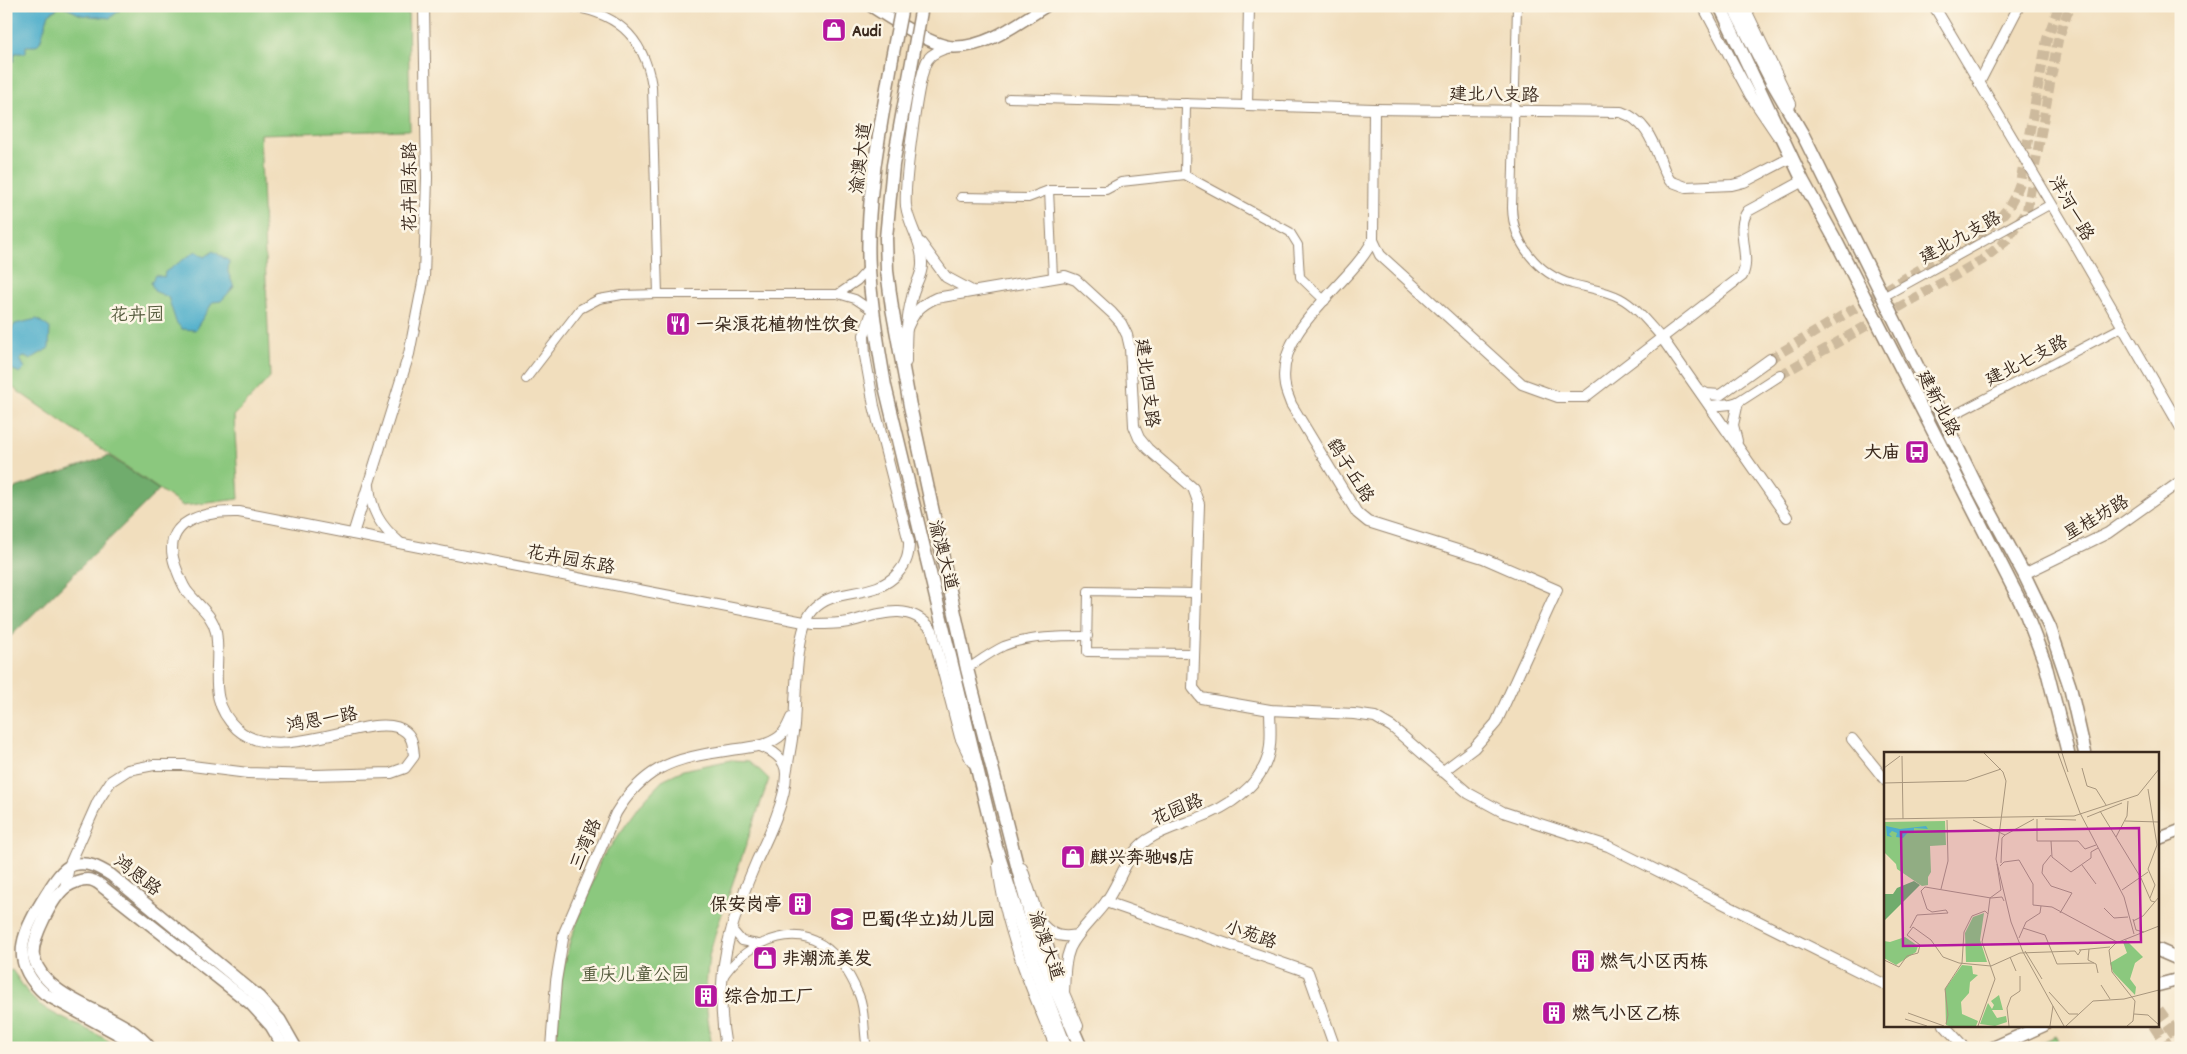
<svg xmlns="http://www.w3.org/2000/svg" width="2187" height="1054" font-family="Dekko,'LXGW WenKai TC',sans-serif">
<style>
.green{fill:#8bc87e;stroke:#63794e}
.forest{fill:#70ac6d;stroke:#566b46}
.water{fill:#4cadcb;stroke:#446c74}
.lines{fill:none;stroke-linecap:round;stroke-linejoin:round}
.tertiary-tunnel{stroke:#cdba9d;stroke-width:10;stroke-dasharray:10 5;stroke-linecap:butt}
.primary-tunnel{stroke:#cdba9d;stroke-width:12;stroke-dasharray:12 6;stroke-linecap:butt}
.minor-casing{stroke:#96846e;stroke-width:10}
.tertiary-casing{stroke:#96846e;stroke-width:12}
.secondary-casing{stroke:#96846e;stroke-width:14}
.primary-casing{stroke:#96846e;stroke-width:15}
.minor{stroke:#fff;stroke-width:8}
.tertiary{stroke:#fff;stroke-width:10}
.secondary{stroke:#fff;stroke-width:11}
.primary{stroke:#fff;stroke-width:12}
.primary-bridge-casing{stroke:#96846e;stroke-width:15;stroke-linecap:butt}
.primary-bridge{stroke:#fff;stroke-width:12}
.labels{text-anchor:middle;stroke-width:5;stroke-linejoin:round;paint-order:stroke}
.poi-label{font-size:18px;font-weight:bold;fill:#3b2a1e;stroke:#fcf5e5;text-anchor:start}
.street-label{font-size:18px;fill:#3b2a1e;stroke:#fcf5e5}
.park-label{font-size:18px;fill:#53593b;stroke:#fcf5e5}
.inset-road{fill:none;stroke:#a8967d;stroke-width:1}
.view{fill:#b5179e;fill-opacity:0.15;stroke:#b5179e;stroke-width:2.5}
.inset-edge{fill:none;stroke:#3b2a1e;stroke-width:2.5}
</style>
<rect width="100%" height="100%" fill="#fcf5e5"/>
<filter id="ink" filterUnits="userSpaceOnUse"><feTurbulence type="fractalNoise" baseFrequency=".02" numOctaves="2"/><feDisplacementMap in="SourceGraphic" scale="10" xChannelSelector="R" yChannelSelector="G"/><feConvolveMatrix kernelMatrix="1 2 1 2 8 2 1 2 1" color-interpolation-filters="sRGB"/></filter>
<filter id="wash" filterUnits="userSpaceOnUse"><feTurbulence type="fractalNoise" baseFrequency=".0096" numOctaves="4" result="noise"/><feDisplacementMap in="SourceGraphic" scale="20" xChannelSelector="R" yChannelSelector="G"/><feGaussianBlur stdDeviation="1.12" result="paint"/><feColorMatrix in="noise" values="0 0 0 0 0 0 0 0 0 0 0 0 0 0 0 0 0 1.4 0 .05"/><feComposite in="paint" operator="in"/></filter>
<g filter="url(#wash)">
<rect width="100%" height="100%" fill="#f1debd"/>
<g class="green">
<path d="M6,6H408L410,130L260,134L270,377L234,416L239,499L183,506L6,383Z"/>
<path d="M731,760L750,761L769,779L717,928L709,956L706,985L707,1011L712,1048H557L558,998L564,963L571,938L602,858L644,800L664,779L683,770Z"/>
<path d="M12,970C18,978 24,988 30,996C54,1021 92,1026 118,1048H6V972Z"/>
<path d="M2055,1036L2063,1048H2029Z"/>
</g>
<path class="forest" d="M109,456L159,490L6,641V500L15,488Z"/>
<g class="water">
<path d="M6,6H61L49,14L40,42L36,46H26V53H15L14,61L6,60Z"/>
<path d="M62,6H118L120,10L110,18L81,15Z"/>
<path d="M196,251L205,257L213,251L229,261L228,272L234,287L221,301L213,302L195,330L182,329L176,322L168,297L154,291L151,283L155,275L164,277L165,272Z"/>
<path d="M37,319L50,328L49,348L31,359L24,357L20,359L25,368L20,373L6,367V339L15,324Z"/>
</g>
</g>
<g filter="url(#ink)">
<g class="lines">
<g class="tertiary-tunnel">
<path d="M1770,359L1969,240C1997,221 2008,216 2020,183L2047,39L2059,6"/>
<path d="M1780,375L1982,260L2006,241L2027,210L2058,40L2067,14L2072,6"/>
</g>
<g class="primary-tunnel">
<path d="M2158,1010L2181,1042"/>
<path d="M2154,1025L2169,1048"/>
</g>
<defs>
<g id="minor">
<path d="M564,6C614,11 644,35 652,86L658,294"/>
<path d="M1517,6L1512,208C1513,243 1538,274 1572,284C1588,288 1605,290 1620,298C1637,307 1649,324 1662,338"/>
<path d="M1009,98L1247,105"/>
<path d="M1186,103L1185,175L1290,232L1298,245L1300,277L1325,301"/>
<path d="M1049,190L1053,277"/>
<path d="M961,197L1028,198L1049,190H1106L1121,182L1185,175"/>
<path d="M838,294L857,281L869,268"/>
<path d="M1883,297L2051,204"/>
<path d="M526,379L580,309L599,299L622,295L658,294H838L855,299L873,311"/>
<path d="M1944,420L2122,327"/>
<path d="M1194,653L1087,652L1088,591L1195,593"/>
<path d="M967,669C979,661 991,652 1004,646C1030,636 1060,636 1088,636"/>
<path d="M731,928L742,941L758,944"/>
<path d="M723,977C733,962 746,950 763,943C811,921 841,952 859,995C866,1011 863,1031 867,1048"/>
</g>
<g id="tertiary">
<path d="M1249,6L1247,105L1374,109L1621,112C1650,122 1654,148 1666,174L1670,181L1686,187L1732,185L1744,182L1792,157"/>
<path d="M1703,6L1750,95L1777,135"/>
<path d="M1744,6L1791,104"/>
<path d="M1934,6L2065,227L2181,428"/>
<path d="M1979,83L2019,6"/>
<path d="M1374,109L1373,240L1380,255L1522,384L1558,397H1585L1742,276C1752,256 1734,229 1748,211L1803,181"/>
<path d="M1373,240C1349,287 1275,327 1285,386C1286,392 1289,398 1291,404L1357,513L1368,522L1483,558L1557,590L1496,723L1474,748L1442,772"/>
<path d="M921,243L946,277L972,291"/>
<path d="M906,331C913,314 918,306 936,298L1065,276L1076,280L1112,313L1121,323L1127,335L1130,348L1134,426L1139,438L1148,449L1193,488L1199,504L1193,688L1201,698L1270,710L1354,714L1375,717L1392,727L1468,793L1503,812L1608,846L1886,985"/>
<path d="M1662,338L1787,517"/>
<path d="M906,362C906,340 906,319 912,297C914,286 922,276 922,265C923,242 909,227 906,206C904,187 918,72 928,59C933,52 943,49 951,47"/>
<path d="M1699,390L1707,394L1720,395L1770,359"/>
<path d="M1710,406L1731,404L1738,402L1780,375"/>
<path d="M1737,441L1733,425L1738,402"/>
<path d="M369,486C371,510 380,526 399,542"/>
<path d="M353,534L409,354L424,277L427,178L424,6"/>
<path d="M2024,574L2108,533L2181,481"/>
<path d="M1852,739L1886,781"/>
<path d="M786,774C789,758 792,741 794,725C796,698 795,630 813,610C834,586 875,600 898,573C907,563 909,554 909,542L874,406L865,356L864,335L872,312"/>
<path d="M998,865C1004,927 1032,991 1056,1048"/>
<path d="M1022,868L1064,993L1078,1026"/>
<path d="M65,888L69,866L98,801L111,781L128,770L154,765H184L248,773L314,775L391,773L405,768L414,756C413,747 413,738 406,732C377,706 281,769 237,729C205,699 222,668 216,632C212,613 196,604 186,590C181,582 178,573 175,565C160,520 205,511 239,512L814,624C826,624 838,624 849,622C880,614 909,601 932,630L960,737L972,762"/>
<path d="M1106,902L1308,972L1335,1048"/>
<path d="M1043,925C1053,936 1063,938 1078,935"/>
<path d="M1064,993C1065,977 1064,963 1070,948C1078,931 1094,918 1105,903C1120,883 1126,854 1147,840C1162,830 1180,825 1196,819C1227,808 1262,786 1269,752C1272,739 1270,724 1270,710"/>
<path d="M1944,1025L1965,1048"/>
<path d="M551,1048L556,981L564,933L616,813C627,795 641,779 659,769C682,756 712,753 738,749C751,747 767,746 779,737C785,733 788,725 791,718"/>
<path d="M726,1048C713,976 729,925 757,860C768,837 786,800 786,774C786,759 772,750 759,746"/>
</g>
<g id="secondary">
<path d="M871,6C890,18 931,46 953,47C987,48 1018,23 1046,6"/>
<path d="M2158,839L2181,830"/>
<path d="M137,1048L127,1039L45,994C6,960 24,930 47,893C52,885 62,868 72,865C87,861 98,867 111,875L259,997L280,1020L296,1048"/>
<path d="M150,1048C123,1011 48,1005 34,958C29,942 53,897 66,887C72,883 83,878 91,880C95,881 101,885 104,888L251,1004L271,1026L284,1048"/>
</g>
<g id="primary">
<path d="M1720,6L1803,181L1836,241L2024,609L2045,663L2068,753"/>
<path d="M1733,6L1771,80L1803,135L1978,489L2024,574L2050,628L2070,687L2085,753"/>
<path d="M892,58C881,126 865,200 869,269C871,309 879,348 885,386L996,847L1033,963L1066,1048"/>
<path d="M911,67L893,165L886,238L887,271L892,308L910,406L967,669L1022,885L1039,946L1055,988L1081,1048"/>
<path d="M2158,950L2181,960"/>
<path d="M2158,985L2181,979"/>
<path d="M1993,1048L2044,1025"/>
</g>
</defs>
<use href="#minor" class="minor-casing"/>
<use href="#tertiary" class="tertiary-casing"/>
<use href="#secondary" class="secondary-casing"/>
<use href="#primary" class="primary-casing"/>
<use href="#minor" class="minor"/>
<use href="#tertiary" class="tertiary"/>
<use href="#secondary" class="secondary"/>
<use href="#primary" class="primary"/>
<defs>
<g id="primary-bridge">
<path d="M892,58L902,6"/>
<path d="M911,67L922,6"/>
</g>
</defs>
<use href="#primary-bridge" class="primary-bridge-casing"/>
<use href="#primary-bridge" class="primary-bridge"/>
</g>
</g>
<defs>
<symbol id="shop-square" viewBox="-11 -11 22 22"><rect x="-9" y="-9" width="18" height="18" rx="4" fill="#b5179e" stroke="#fcf5e5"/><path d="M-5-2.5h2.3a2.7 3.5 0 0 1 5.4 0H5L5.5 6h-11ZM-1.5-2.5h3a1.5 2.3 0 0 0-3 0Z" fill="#fff"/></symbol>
<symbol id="restaurant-square" viewBox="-11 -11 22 22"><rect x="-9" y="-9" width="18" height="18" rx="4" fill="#b5179e" stroke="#fcf5e5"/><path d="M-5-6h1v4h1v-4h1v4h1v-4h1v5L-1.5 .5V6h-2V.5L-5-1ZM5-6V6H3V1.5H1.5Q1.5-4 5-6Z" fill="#fff"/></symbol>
<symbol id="bus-square" viewBox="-11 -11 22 22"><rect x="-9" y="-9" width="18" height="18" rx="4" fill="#b5179e" stroke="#fcf5e5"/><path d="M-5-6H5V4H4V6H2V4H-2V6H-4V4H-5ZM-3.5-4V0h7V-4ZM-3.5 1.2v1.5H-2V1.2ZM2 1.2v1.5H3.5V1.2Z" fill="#fff"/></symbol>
<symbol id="building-square" viewBox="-11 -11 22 22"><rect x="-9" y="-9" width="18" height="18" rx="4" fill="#b5179e" stroke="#fcf5e5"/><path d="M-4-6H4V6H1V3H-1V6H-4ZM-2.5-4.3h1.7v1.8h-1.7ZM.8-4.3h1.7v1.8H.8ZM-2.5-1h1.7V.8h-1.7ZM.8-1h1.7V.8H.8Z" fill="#fff"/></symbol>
<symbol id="school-square" viewBox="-11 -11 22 22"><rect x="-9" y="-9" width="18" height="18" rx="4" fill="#b5179e" stroke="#fcf5e5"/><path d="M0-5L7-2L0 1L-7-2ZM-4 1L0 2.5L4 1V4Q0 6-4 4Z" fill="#fff"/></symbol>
</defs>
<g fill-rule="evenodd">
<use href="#shop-square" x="820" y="16" width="28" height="28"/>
<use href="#restaurant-square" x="664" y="310" width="28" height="28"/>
<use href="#bus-square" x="1903" y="438" width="28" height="28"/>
<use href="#shop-square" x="1059" y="843" width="28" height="28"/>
<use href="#building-square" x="786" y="890" width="28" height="28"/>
<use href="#school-square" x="828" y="905" width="28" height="28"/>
<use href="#shop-square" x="751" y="944" width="28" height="28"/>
<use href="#building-square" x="1569" y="947" width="28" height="28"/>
<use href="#building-square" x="692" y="982" width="28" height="28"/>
<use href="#building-square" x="1540" y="999" width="28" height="28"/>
</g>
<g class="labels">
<g class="poi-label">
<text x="852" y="36">Audi</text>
<text x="696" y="330">一朵浪花植物性饮食</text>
<text x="1900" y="458" text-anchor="end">大庙</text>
<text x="1090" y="863">麒兴奔驰4S店</text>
<text x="782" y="910" text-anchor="end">保安岗亭</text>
<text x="860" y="925">巴蜀(华立)幼儿园</text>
<text x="782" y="964">非潮流美发</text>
<text x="1600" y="967">燃气小区丙栋</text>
<text x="724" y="1002">综合加工厂</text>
<text x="1572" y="1019">燃气小区乙栋</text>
</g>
<g class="street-label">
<text transform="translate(1494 94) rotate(1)" y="6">建北八支路</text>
<text transform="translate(860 158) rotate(-83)" y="6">渝澳大道</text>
<text transform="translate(409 187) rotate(-90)" y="6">花卉园东路</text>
<text transform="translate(2072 208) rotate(60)" y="6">洋河一路</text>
<text transform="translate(1960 237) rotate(-29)" y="6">建北九支路</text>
<text transform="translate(2026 360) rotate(-27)" y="6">建北七支路</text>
<text transform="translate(1148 383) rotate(83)" y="6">建北四支路</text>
<text transform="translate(1939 403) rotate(63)" y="6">建新北路</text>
<text transform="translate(1351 470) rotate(58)" y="6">鹞子丘路</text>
<text transform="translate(2096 517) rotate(-30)" y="6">星桂坊路</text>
<text transform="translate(944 555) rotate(76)" y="6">渝澳大道</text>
<text transform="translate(571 559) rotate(11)" y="6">花卉园东路</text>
<text transform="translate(322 719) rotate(-10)" y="6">鸿恩一路</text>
<text transform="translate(1177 809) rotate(-23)" y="6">花园路</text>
<text transform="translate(585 844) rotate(-67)" y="6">三湾路</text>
<text transform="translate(138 875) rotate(38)" y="6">鸿恩路</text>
<text transform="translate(1251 934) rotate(19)" y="6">小苑路</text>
<text transform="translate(1047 945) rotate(71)" y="6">渝澳大道</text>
</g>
<g class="park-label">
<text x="137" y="320">花卉园</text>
<text x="635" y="980">重庆儿童公园</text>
</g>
</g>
<g transform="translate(1884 752)">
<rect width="275" height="275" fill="#f1debd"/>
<path d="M61,69L62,93L46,94L47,120L44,125V133L38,134L13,117L12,112L0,100V70ZM100,161L96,188L103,210H82L81,181L89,165ZM21,185L34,194L32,200L12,213L0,206V189L6,190ZM242,188L259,205L251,211L246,227L252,235L251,243L229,220L226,211L243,201L239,190ZM78,213L88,214L89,222L94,223L86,230L85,241L77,250L78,262L94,269L92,274H65L62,273L61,237ZM115,243L119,258H108L113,266L122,264L123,270L111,274L96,272L104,251L108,257L110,253L107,249Z" fill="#8bc87e"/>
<path d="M30,129L36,133L0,169V142H9L13,136Z" fill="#70ac6d"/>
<path d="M2,74L16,77L42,74L44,77L30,76V81L24,80L19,86L12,85L13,81L8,79L5,82L8,85L3,84Z" fill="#4cadcb"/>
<path class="inset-road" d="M100,1L119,20L122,29L112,107L127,170L139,200L180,274M174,1L196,61L240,145L250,182M178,1L184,20M18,4L19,67M0,16L16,4M198,16L203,34L212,37L222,53M0,31L82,29L117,17M264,37L273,93L264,117L271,133L266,146M216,59L257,126L267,149L271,150M203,65L238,51M0,67L190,64L254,43L275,17M153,67V89H194L201,97L212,93M161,67L192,68M89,68L121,83L150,67M241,69L275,70M232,85L243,64L244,49M167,89L168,105L187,120L207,106V100L214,96M167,103L159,113L158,121L167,134L188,141L176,161M117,111L118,86L121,83M198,113L212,132M116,114L120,110L135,108L149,132V153L168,155L233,190M57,137L64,109L63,68M238,138L264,120M106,146L117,138L113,112M220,156L230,166L244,165M104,162L106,146M249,167L252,178L260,180M249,169L259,164L275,145M26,176L33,163L64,161L62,158L48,160L43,157L37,139L41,135L107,146L118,145L120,149M139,176L161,183L173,212L210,211M135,186L142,170L156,161L157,154M205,197L204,208L212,212L214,221M195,198L226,195M141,199L158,227M126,205L132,219M0,208L15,215L23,204L34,201L36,193L23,183L29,175L47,188L59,205L75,211L107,214L136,201L191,199L194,203L197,198M217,233L226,247M165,240L185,262H194M24,261L60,274M250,262L264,263L275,273M21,267L43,274M62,272L64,263L61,237L78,211L80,180L88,164L101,159M94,274L111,227L98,190L104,162L101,159M125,274L123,256L127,245L136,239V224M166,274L169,254M182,274L209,249L240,247L275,238M243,274L249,269L251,249L228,220L225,198L232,191L275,174"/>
<path class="view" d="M255,76L257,190L19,194L17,80Z"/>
<rect width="275" height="275" class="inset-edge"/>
</g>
<rect width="2187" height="1054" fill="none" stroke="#fcf5e5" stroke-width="25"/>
</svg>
